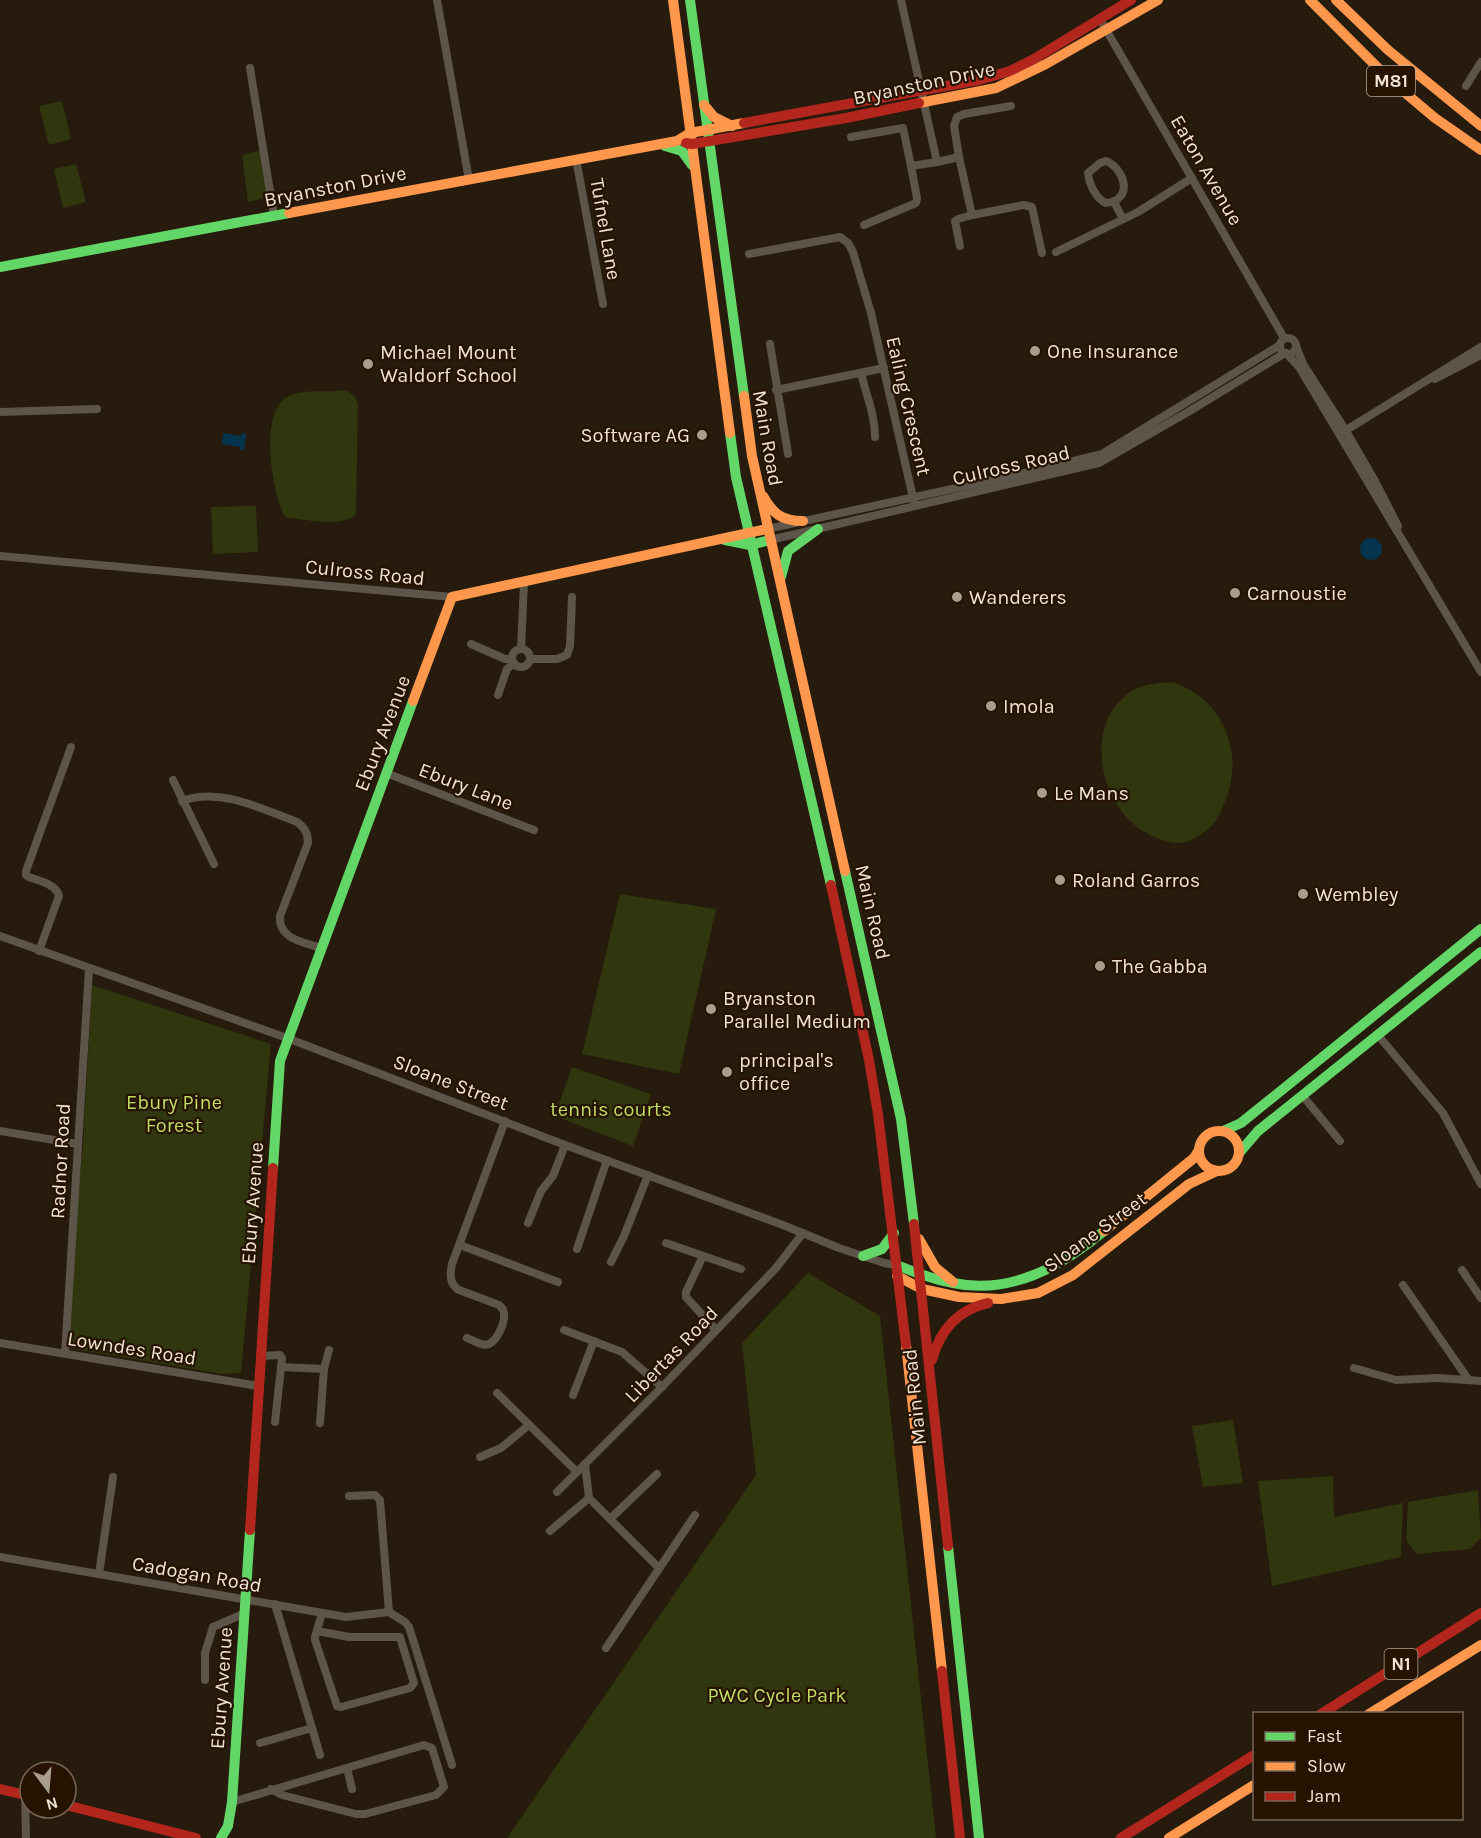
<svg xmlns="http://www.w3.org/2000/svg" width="1481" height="1838" font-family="Karla,sans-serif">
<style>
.green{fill:#30360d}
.water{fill:#05354e}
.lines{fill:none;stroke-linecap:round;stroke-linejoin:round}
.street{stroke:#5d5549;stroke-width:8}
.fast{stroke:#63d668;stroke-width:10}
.slow{stroke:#ff974d;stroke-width:10}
.jam{stroke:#b3261e;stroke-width:10}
.poi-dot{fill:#a99d8e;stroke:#251300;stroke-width:2}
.labels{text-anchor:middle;stroke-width:4.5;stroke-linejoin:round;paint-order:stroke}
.shield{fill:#251300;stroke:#b3a594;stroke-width:1.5}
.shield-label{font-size:18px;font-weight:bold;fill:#f0e3d4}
.street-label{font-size:20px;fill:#f0e3d4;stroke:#251300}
.poi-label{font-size:20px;fill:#f0e3d4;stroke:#251300;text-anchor:start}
.park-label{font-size:20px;fill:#c1dc63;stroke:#251300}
</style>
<rect width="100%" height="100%" fill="#261b0c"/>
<g class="green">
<path d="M62,101L71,139L49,145L39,106Z"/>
<path d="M262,150L268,197L248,202L242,155Z"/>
<path d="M76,164L86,202L63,208L54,169Z"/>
<path d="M342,390C352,392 355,395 358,404L356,514C345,528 303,519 286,518C271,494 259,413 287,397C302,388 325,394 342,390Z"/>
<path d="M256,506L258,552L213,554L211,507Z"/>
<path d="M1172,682C1224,698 1246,755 1224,804C1222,809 1219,816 1216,820C1208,831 1192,843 1178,843C1156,842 1131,826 1120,809C1095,775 1092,716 1132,691C1143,684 1159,683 1172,682Z"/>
<path d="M620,894L716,909L679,1074L582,1054Z"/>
<path d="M92,985L271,1044L241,1373L222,1374L63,1347L83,1144Z"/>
<path d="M572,1067L651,1094L633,1146L555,1116Z"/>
<path d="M808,1273L880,1316L936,1838H507L756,1475L742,1343Z"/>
<path d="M1233,1420L1243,1483L1203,1487L1192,1426Z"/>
<path d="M1333,1476L1334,1517L1403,1503L1401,1557L1272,1586L1258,1481Z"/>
<path d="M1478,1490L1481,1538L1470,1549L1417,1554L1406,1540L1408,1502Z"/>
</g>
<g class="water">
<path d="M223,433L241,436L242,433L246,434L244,450H240V447L222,444Z"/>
<circle cx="1371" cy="549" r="11"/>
</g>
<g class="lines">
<g class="street">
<path d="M437,0L469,180"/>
<path d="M901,0L937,162L959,157L972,215L1024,205L1032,207L1042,253"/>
<path d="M1100,19L1284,338"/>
<path d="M250,68L274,216"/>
<path d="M1466,86L1481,62"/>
<path d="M851,137L903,128L911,166"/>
<path d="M959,157L954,126L957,117L964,114L1011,106"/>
<path d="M576,159L603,304"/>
<path d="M1106,161C1124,168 1135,200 1106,203C1096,199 1089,184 1088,173L1100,163Z"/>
<path d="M1114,202L1123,219"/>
<path d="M864,225L916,203L917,198L911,166L937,162"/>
<path d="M960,246L955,221L958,219L972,215"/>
<path d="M1056,252L1138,212L1192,178"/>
<path d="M749,254L840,237L848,243L853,252L871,313L914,502"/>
<circle cx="1288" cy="346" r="8"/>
<path d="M770,344L788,454"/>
<path d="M1296,346L1303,364L1346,431L1375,481L1398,526"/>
<path d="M1286,353L1299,367L1481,672"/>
<path d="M861,373C866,395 875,414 875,437"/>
<path d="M1435,379L1481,355"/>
<path d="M776,390L884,368"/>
<path d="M0,412L97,409"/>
<path d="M1343,432L1481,347"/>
<path d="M767,529L1021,474L1102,454L1280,345"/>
<path d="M770,540L1099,463L1188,412L1285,353"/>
<path d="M0,556L452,597"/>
<path d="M471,644L505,659H512"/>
<path d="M521,649L524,582"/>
<circle cx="521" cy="658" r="9"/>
<path d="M530,659H557L567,655L570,646L572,597"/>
<path d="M498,695L507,669L514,663"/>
<path d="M386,773L534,830"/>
<path d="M173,780L214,864"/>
<path d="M182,801C220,787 262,809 297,822C305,828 308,833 308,843L280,916C278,939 303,942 321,948"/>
<path d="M0,936L287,1038L565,1145L783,1225L839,1248L884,1263L896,1265"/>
<path d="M39,951L59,896C56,884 39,881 29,877L26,875V871L71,747"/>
<path d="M1377,1034L1443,1113L1481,1184"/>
<path d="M1302,1095L1340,1141"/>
<path d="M0,1131L78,1144"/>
<path d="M528,1223L541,1191L553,1176L565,1145"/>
<path d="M666,1243L741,1269"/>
<path d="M460,1245L558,1282"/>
<path d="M577,1249L607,1160"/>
<path d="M703,1256L686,1292V1297L716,1330"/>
<path d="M611,1262L624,1236L648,1175"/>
<path d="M1462,1270L1481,1298"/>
<path d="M1403,1285L1468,1379"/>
<path d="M564,1330L622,1352L662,1387"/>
<path d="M467,1338C472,1340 479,1344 485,1345C496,1345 505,1323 504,1314C504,1309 502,1308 499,1305L459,1290C449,1284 450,1274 452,1264L505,1121"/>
<path d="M0,1343L258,1386"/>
<path d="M65,1354L89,969"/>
<path d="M261,1356L280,1355L282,1358L275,1422"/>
<path d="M281,1367L324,1369"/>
<path d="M1354,1368L1396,1380L1438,1378L1481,1381"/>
<path d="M497,1393L577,1472"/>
<path d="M573,1395L594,1341"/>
<path d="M320,1423L324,1369L329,1350"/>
<path d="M480,1457L501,1448L529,1425"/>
<path d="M585,1464L589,1498L659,1568"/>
<path d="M557,1492L662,1387L776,1268L803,1233"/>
<path d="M349,1496L375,1495L380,1500L389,1612"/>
<path d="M610,1519L657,1474"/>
<path d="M550,1531L589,1498"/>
<path d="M0,1557L346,1617L389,1612"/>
<path d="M99,1574L113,1477"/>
<path d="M389,1612L405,1622L409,1627L452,1765"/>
<path d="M317,1631L349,1637H400L414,1683L410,1688L341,1707L337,1706L315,1640V1637L322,1613"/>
<path d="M606,1648L695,1515"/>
<path d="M205,1680V1653L213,1627L243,1614"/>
<path d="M312,1728L320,1755"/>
<path d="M260,1743L312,1728L275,1604"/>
<path d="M347,1768L352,1789"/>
<path d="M25,1795L26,1838"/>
<path d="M232,1802L424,1745L432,1748L444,1787L436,1795L365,1814H356L282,1795L271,1789"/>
</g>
<g class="fast">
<path d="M690,0L744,396"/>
<path d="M665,146L682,151L692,165"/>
<path d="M0,267L289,213"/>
<path d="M730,433L736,477L831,885"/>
<path d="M725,540L750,545L770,540"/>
<path d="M781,577L788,551L818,529"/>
<path d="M845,871L901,1119L914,1224"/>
<path d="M1223,1131L1241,1123L1481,929"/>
<path d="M1240,1152L1258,1131L1481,952"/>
<path d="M273,1168L280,1061L413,701"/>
<path d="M863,1256L882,1249L894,1233"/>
<path d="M896,1265C915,1272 933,1280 953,1283C1010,1295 1061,1267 1104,1231"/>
<path d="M948,1546L979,1838"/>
<path d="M221,1838L228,1826L232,1802L250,1530"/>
</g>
<g class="slow">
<path d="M673,0L730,433"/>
<path d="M1310,0L1391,81L1435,118L1481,150"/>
<path d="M1336,0L1388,50L1481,126"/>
<path d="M919,103L996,88L1046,64L1158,0"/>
<path d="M704,105L714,117L732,126"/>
<path d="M289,213L677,141L690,133L744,123"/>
<path d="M744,396L752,456L845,871"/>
<path d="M763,496C773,514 782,521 803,521"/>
<path d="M413,701L452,597L767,529"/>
<circle cx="1219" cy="1151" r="20"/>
<path d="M1104,1231L1194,1158L1199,1150"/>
<path d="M919,1239L935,1267L953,1282"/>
<path d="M897,1276L922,1289L959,1297L1001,1299L1038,1293L1073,1275L1189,1184L1217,1171"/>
<path d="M906,1345L942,1671"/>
<path d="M1369,1714L1481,1645"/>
<path d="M1169,1838L1254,1785"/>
</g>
<g class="jam">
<path d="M744,123L979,80L1010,71L1034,59L1131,0"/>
<path d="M686,143L692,144L846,118L919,103"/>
<path d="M831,885L869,1060L878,1114L906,1345"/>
<path d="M914,1224L948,1546"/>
<path d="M932,1360C940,1330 957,1310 988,1303"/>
<path d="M250,1530L273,1168"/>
<path d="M942,1671L960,1838"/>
<path d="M1321,1714L1481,1613"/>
<path d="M0,1789L30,1796"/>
<path d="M66,1805L196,1838"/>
<path d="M1121,1838L1254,1755"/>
</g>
</g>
<g class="poi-dot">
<circle cx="1035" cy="351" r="6"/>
<circle cx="368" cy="364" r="6"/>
<circle cx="702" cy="435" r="6"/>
<circle cx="1235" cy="593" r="6"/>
<circle cx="957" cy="597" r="6"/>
<circle cx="991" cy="706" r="6"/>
<circle cx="1042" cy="793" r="6"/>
<circle cx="1060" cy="880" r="6"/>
<circle cx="1303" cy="894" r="6"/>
<circle cx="1100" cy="966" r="6"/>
<circle cx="711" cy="1009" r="6"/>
<circle cx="727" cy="1072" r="6"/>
</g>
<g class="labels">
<g class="shield">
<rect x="1367" y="66" width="48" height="30" rx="4.5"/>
<rect x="1384.5" y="1649" width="33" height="30" rx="4.5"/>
</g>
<g class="shield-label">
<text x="1391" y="87">M81</text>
<text x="1401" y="1670">N1</text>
</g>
<g class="street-label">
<text transform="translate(924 83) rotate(-12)" y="7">Bryanston Drive</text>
<text transform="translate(1207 170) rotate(60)" y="7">Eaton Avenue</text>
<text transform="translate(335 186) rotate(-11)" y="7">Bryanston Drive</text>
<text transform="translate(606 229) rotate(80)" y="7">Tufnel Lane</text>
<text transform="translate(909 406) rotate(77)" y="7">Ealing Crescent</text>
<text transform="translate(768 438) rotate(80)" y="7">Main Road</text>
<text transform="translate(1011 465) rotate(-13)" y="7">Culross Road</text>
<text transform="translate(365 572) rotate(6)" y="7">Culross Road</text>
<text transform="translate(382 733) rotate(-69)" y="7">Ebury Avenue</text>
<text transform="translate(466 786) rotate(21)" y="7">Ebury Lane</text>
<text transform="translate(873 912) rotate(77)" y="7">Main Road</text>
<text transform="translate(451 1082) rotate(21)" y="7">Sloane Street</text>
<text transform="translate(60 1161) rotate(-87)" y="7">Radnor Road</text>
<text transform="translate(252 1203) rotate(-86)" y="7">Ebury Avenue</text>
<text transform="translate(1095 1232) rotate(-36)" y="7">Sloane Street</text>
<text transform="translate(132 1348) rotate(9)" y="7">Lowndes Road</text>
<text transform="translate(671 1354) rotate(-46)" y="7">Libertas Road</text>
<text transform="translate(914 1397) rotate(-96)" y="7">Main Road</text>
<text transform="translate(197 1574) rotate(10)" y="7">Cadogan Road</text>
<text transform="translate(221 1688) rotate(-86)" y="7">Ebury Avenue</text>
</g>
<g class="poi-label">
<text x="1047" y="358">One Insurance</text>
<text x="380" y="359">Michael Mount<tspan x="380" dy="23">Waldorf School</tspan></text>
<text x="690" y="442" text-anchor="end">Software AG</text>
<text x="1247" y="600">Carnoustie</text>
<text x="969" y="604">Wanderers</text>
<text x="1003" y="713">Imola</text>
<text x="1054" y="800">Le Mans</text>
<text x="1072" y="887">Roland Garros</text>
<text x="1315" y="901">Wembley</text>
<text x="1112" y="973">The Gabba</text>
<text x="723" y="1005">Bryanston<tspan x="723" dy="23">Parallel Medium</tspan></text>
<text x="739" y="1067">principal's<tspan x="739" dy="23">office</tspan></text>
</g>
<g class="park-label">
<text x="174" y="1109">Ebury Pine<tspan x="174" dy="23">Forest</tspan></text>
<text x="611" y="1116">tennis courts</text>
<text x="777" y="1702">PWC Cycle Park</text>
</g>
</g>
<rect x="1253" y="1712" width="210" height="108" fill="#251300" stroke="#766655" stroke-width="1.5"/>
<rect x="1265" y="1732" width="30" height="9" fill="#63d668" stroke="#766655" stroke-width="1.5"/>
<text x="1307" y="1742" font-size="18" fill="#f0e3d4">Fast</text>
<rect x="1265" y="1762" width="30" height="9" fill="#ff974d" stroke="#766655" stroke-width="1.5"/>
<text x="1307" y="1772" font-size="18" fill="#f0e3d4">Slow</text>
<rect x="1265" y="1792" width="30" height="9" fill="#b3261e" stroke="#766655" stroke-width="1.5"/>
<text x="1307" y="1802" font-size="18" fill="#f0e3d4">Jam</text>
<g transform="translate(48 1790) rotate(164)"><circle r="28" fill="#251300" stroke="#766655" stroke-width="1.5"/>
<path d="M0-4.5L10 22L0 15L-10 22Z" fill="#a99d8e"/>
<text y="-9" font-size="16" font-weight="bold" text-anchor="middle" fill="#f0e3d4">N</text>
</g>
</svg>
